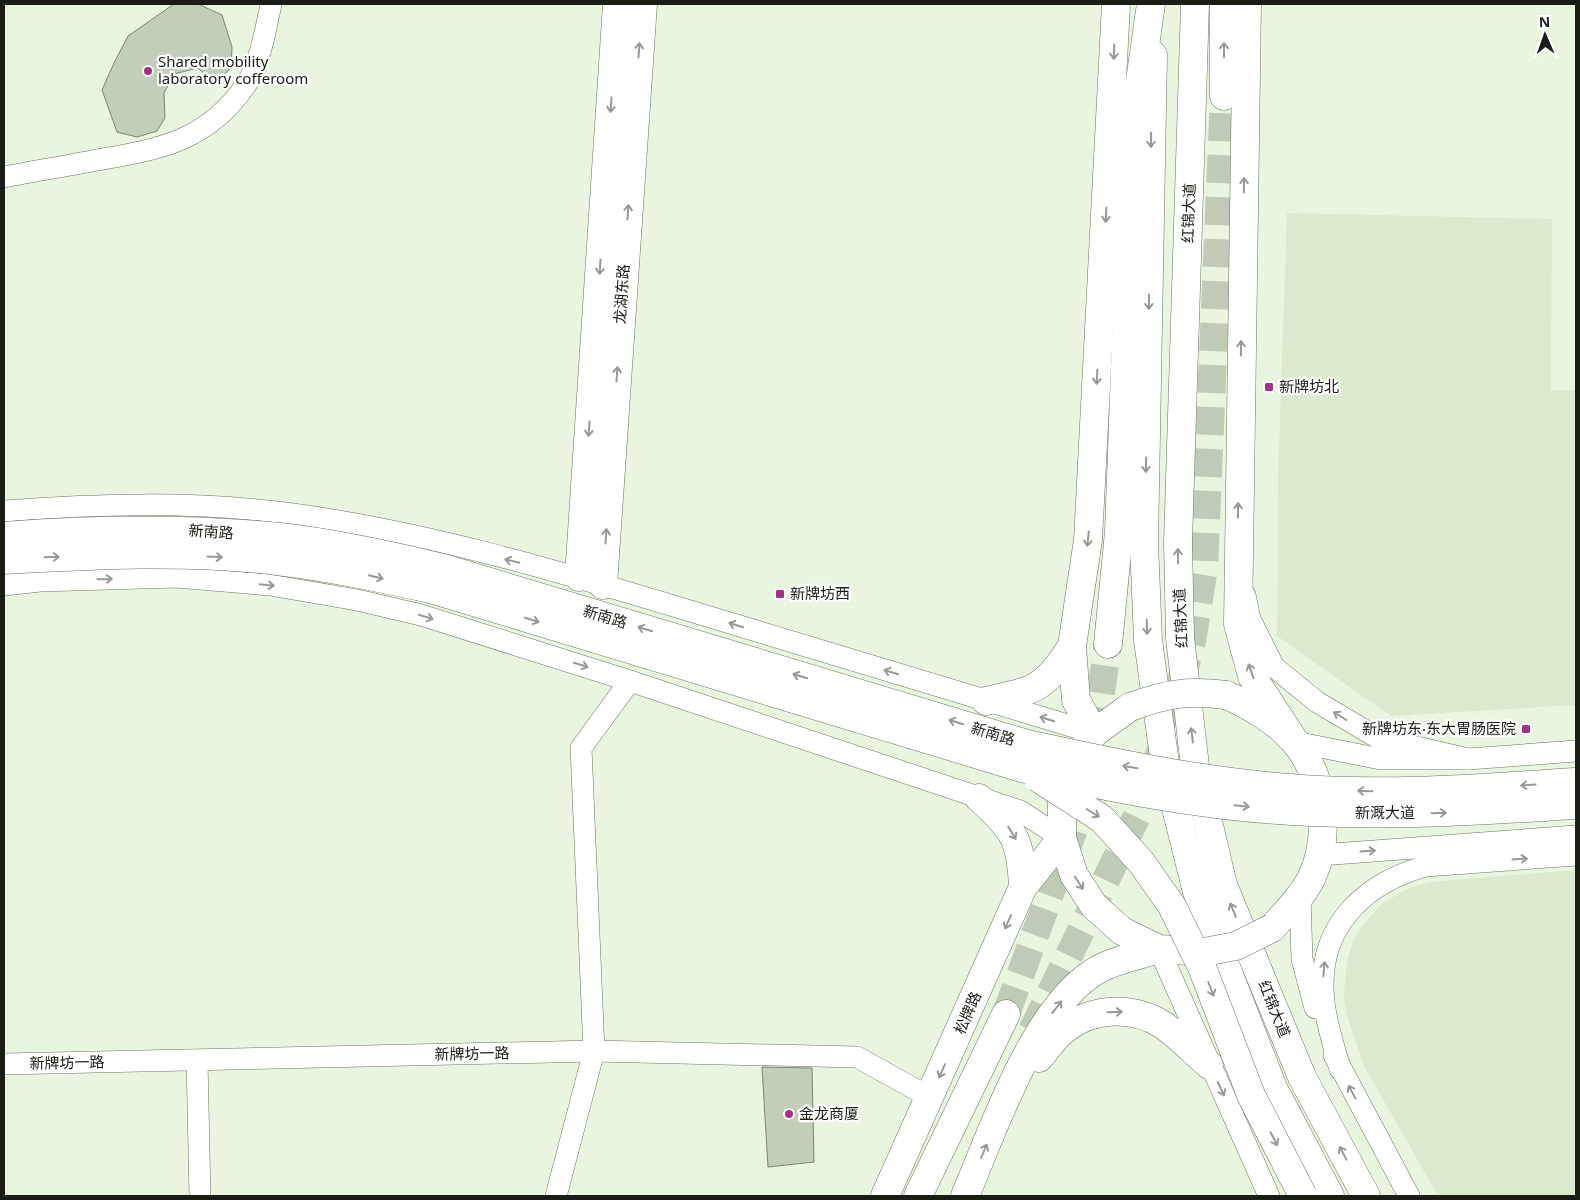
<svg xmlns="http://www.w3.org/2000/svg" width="1580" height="1200" font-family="'Noto Sans','Noto Sans SC',sans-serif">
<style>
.built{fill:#dbeace}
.building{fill:#c3ceb9;stroke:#7b8672}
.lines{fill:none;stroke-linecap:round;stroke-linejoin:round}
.highway-tunnel{stroke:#bfcab7;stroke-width:28;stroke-dasharray:28 14;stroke-linecap:butt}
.minor-casing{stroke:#697360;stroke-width:22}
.major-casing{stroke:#697360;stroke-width:29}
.highway-casing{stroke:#697360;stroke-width:29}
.minor{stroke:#fff;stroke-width:21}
.major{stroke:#fff;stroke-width:28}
.highway{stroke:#fff;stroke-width:28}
.major-bridge-casing{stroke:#697360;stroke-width:29;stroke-linecap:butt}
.major-bridge{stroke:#fff;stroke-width:28}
.oneway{stroke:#989996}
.poi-dot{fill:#a73087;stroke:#fff;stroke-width:2}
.labels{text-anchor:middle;stroke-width:4.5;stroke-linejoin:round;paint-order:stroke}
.poi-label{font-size:15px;fill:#191d15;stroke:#fff;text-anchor:start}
.street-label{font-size:15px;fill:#191d15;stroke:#fff}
</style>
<rect width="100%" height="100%" fill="#e9f5df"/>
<g class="built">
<path d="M1287,213L1552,219L1551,390H1576V705L1391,716L1277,636L1278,478Z"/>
<path d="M1576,870V1196H1438L1364,1066L1348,1019L1344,1000L1345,980L1348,957L1354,939L1366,921L1383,903L1407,889L1430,882Z"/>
</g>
<g class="building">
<path d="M174,4H198L222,15L232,47L231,68L215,83L198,68L174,74L164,93L165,118L157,131L137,137L117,132L102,90L114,63L128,36Z"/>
<path d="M762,1067L812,1068L814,1162L768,1167Z"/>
</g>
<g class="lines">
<g class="highway-tunnel">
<path d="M1006,1014L1086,796L1108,644"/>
<path d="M1032,1031L1137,816L1167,733L1192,641L1204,568L1224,96"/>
</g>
<defs>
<g id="minor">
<path d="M4,177C35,171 66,166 97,160C160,149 209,141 247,83C260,63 266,28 271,4"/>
<path d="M4,511C96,504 192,501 285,513C426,531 564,573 700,614C831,654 962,694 1094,733"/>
<path d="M4,585L40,581L176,577L270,585L357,600L421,615L630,681L1020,811L1062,838"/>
<path d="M1245,595L1250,619L1274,667L1317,702L1378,738L1468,759"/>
<path d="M1295,742L1381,759H1468L1576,751"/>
<path d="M1320,855L1576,836"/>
<path d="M1300,897L1302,959L1315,1008"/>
<path d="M1159,949L1269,1196"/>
<path d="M1334,1055L1409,1196"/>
<path d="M197,1061L200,1196"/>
<path d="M4,1064L594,1051L857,1057L931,1098"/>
<path d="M1340,1069C1333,1042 1323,1014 1323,986C1322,922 1368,882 1426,866L1576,855"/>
<path d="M556,1196L594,1051L581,748L630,681"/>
</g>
<g id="major">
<path d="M1195,4L1178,542L1180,638L1195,766L1223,885L1302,1077L1366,1196"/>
<path d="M1247,4L1238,624L1252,676L1295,742"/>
<path d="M1153,55L1144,543L1148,640L1165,764L1197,892L1273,1088L1330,1196"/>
<path d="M579,577L617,4"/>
<path d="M603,585L643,4"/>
<path d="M1226,695C1250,705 1278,722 1295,742C1325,778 1331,835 1312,877C1302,897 1286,912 1272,928"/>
<path d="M986,701C1035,690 1044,690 1072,646"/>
<path d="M1130,707L1094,733L1069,771L1062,801V838L1074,875L1094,906L1122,931L1159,949L1204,952"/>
<path d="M1094,733L1076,700L1072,646L1088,540L1116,4"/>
<path d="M979,798C1014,829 1021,840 1023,887"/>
<path d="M1039,1058C1048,1048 1055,1036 1065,1029C1093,1007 1133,1006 1163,1025C1179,1036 1194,1052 1209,1065"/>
<path d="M885,1196L1023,887L1062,838"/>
<path d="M965,1196C992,1132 1033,1013 1091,974C1110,961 1137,956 1159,949"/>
</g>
<g id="highway">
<path d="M1224,96V4"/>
<path d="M1108,644L1119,532L1134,123L1151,4"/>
<path d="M918,1196L1006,1014"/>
</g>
</defs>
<use href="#minor" class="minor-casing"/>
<use href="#major" class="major-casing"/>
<use href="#highway" class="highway-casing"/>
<use href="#minor" class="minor"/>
<use href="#major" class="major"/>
<use href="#highway" class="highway"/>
<defs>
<g id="major-bridge">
<path d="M4,536C96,529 188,528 280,537C335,543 389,555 443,568L1027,744C1114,763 1200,781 1289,788C1384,796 1481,788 1576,782"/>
<path d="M4,560C94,555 188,550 277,561C329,567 380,578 431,589L1022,768C1111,788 1201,806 1292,811C1387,817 1481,811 1576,805"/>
<path d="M1130,707C1166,694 1187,690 1226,695"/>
<path d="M1038,778L1102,819L1141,862L1172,906L1202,967L1251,1095L1303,1196"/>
<path d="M1204,952L1236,946L1272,928"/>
</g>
</defs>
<use href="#major-bridge" class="major-bridge-casing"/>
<use href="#major-bridge" class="major-bridge"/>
</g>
<defs><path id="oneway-shaft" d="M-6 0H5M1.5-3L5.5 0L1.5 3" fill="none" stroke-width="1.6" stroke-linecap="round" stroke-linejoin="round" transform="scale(1.25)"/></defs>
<g class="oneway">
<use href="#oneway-shaft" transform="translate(639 50) rotate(-86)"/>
<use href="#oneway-shaft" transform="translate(1224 50) rotate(-90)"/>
<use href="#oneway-shaft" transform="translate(1114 52) rotate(92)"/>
<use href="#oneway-shaft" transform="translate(611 105) rotate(94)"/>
<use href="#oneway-shaft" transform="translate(1151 140) rotate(91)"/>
<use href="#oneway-shaft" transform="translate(1244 185) rotate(-89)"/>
<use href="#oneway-shaft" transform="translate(628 212) rotate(-86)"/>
<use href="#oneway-shaft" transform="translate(1106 215) rotate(93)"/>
<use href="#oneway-shaft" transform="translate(600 267) rotate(94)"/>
<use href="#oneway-shaft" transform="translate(1149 302) rotate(91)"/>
<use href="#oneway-shaft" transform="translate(1241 348) rotate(-89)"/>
<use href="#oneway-shaft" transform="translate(617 374) rotate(-86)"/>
<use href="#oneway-shaft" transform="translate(1097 377) rotate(93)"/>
<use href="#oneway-shaft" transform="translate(589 429) rotate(94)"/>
<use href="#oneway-shaft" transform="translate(1146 465) rotate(91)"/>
<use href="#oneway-shaft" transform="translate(1238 510) rotate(-89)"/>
<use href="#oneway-shaft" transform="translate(606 536) rotate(-86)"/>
<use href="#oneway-shaft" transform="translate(1088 539) rotate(96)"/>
<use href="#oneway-shaft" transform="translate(1178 556) rotate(-91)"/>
<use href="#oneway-shaft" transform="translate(52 557) rotate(-2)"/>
<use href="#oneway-shaft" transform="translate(215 557) rotate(3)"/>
<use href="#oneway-shaft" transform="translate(512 561) rotate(-166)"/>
<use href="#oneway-shaft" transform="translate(376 577) rotate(13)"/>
<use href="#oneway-shaft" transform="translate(105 579) rotate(-1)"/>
<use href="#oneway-shaft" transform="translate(267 585) rotate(6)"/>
<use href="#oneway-shaft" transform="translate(426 617) rotate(17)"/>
<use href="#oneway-shaft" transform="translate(532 620) rotate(17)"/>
<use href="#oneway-shaft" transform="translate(736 625) rotate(-163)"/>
<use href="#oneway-shaft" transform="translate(1147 627) rotate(88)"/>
<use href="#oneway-shaft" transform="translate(645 629) rotate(-163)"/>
<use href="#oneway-shaft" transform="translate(581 665) rotate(17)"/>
<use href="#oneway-shaft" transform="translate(1251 671) rotate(-109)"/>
<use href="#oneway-shaft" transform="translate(891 672) rotate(-163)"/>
<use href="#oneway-shaft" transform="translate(800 676) rotate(-163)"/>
<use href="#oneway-shaft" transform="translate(1340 716) rotate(-148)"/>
<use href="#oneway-shaft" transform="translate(1047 719) rotate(-163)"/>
<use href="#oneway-shaft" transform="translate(956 722) rotate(-163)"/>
<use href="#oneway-shaft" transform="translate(1192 735) rotate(-97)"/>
<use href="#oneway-shaft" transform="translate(1130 767) rotate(-170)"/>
<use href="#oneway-shaft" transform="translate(1528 785) rotate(176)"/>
<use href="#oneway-shaft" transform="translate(1365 791) rotate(-178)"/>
<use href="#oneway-shaft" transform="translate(1242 806) rotate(6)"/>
<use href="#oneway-shaft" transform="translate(1093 813) rotate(32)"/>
<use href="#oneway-shaft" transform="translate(1439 813) rotate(-2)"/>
<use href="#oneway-shaft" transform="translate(1012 833) rotate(59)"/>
<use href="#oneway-shaft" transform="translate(1368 851) rotate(-4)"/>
<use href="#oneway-shaft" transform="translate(1520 859) rotate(-4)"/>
<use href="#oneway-shaft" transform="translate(1079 883) rotate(57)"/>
<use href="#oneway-shaft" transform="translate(1233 910) rotate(-112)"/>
<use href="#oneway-shaft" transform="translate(1008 922) rotate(114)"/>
<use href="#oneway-shaft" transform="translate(1324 969) rotate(-85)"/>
<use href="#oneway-shaft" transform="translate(1211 989) rotate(69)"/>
<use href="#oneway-shaft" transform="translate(1057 1007) rotate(-52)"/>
<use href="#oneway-shaft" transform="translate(1115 1012) rotate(-2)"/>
<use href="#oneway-shaft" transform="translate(942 1071) rotate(114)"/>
<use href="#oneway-shaft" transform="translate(1221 1089) rotate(65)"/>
<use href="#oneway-shaft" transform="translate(1352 1092) rotate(-118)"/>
<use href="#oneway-shaft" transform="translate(1274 1139) rotate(63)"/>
<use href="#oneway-shaft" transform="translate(984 1151) rotate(-67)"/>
<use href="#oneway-shaft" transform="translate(1343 1153) rotate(-118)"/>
</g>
<g class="poi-dot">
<circle cx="148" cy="71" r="5"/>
<rect x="1264" y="382" width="10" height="10" rx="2.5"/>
<rect x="775" y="589" width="10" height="10" rx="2.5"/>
<rect x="1521" y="724" width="10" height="10" rx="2.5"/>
<circle cx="789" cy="1114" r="5"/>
</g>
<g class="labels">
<g class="poi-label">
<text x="158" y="67">Shared mobility<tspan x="158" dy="17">laboratory cofferoom</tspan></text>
<text x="1279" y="392">新牌坊北</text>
<text x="790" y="599">新牌坊西</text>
<text x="1516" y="734" text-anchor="end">新牌坊东‧东大胃肠医院</text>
<text x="799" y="1119">金龙商厦</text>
</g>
<g class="street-label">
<text transform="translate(1189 213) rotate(-88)" y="5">红锦大道</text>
<text transform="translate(622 294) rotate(-86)" y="5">龙湖东路</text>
<text transform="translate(211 532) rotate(4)" y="5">新南路</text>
<text transform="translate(605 617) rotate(17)" y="5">新南路</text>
<text transform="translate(1181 618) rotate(-93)" y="5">红锦大道</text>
<text transform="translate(993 734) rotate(17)" y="5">新南路</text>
<text x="1385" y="818">新溉大道</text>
<text transform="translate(1274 1009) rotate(68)" y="5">红锦大道</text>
<text transform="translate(968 1013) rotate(-66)" y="5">松牌路</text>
<text transform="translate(472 1054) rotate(-1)" y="5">新牌坊一路</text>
<text transform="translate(67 1063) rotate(-1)" y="5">新牌坊一路</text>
</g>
</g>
<rect width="1580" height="1200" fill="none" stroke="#191d15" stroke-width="10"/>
<g transform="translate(1545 35) rotate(358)" stroke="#ffffff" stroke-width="4" paint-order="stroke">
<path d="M0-4L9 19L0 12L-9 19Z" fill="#191d15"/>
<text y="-8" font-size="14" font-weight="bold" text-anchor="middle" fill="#191d15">N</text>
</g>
</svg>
